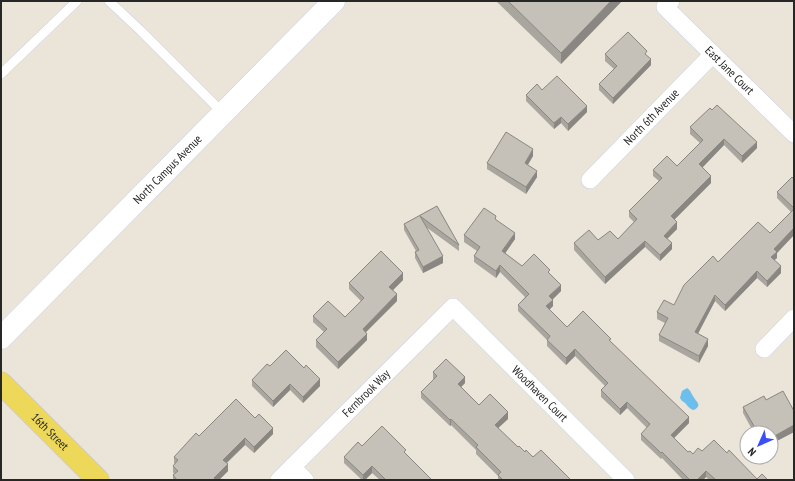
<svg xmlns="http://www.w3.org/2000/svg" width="795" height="481" font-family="'PT Sans Narrow',sans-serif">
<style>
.water{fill:#6cbfec}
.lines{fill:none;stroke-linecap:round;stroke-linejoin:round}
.service-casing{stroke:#ced0e1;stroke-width:10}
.minor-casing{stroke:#ced0e1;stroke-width:18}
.secondary-casing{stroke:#ced0e1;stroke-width:23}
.primary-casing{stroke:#c7c7c7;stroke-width:23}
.service{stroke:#fff;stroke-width:9}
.minor{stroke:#fff;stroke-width:17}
.secondary{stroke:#fff;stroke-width:22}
.primary{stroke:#edd85a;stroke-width:22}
.wall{fill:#a9a69f}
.shaded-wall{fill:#8a8782}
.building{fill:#c5c1b9;stroke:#8a8782}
.labels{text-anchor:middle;stroke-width:4;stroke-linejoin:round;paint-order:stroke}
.street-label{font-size:12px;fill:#272727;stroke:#fff}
</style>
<rect width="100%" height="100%" fill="#eae4d9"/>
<path class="water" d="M687,388C691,391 691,393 693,396C696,402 703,405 694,410C688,409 687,403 682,401L680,398L682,391Z"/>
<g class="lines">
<defs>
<g id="service">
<path d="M109,1L141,31L223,113"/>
<path d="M1,74L77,1"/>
</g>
<g id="minor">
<path id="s1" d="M671,1L665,7L794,134"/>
<path id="s2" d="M590,180L713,54"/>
<path d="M764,349L794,318"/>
<path d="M292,467L305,480"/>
<path id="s3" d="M279,480L453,307L626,480"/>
</g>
<g id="secondary">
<path id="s4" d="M1,338L334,1"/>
</g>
<g id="primary">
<path id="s5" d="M1,383L98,480"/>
</g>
</defs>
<use href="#service" class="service-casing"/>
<use href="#minor" class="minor-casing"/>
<use href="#secondary" class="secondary-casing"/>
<use href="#primary" class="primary-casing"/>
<use href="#service" class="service"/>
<use href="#minor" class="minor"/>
<use href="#secondary" class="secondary"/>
<use href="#primary" class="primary"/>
</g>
<g class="wall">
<path d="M496,1H622L561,64Z"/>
<path d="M605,54L647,56L651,65L613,104L599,90V84L614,69L605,61Z"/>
<path d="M542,90L587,112L568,131L561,123L554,129L526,101V95Z"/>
<path d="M690,127L757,148L742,163L724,145L702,168L711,183L674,220L677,229L667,239L672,249L660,261L645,247L605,284L574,250V243L598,240L618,239L634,222L629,217V211L659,181L653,176V170L677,166L700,143L690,134Z"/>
<path d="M533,156L528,165L537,177L526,194L487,169V163Z"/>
<path d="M794,179V237L793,236L777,253V258L774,260L781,273L767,287L757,278L725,311L715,301L698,334L708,346L699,363L659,341V335L665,323L657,319V312L674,305L718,262L770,233L791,212L777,198V192Z"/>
<path d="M437,206L459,245V251L426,227L443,263L423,273L415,258V252L416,251L404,230V224Z"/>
<path d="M496,220L515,239L505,253L522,266L550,274L561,291L552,300L553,306L549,310L567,327L611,342L689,423L674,438L688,452L693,454L702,451L727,453L757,479L768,480H709L706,477L703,480H683L662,458L661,459L641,440V434L647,428L627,408L620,415L601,397V390L605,386L575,356L566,365L547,346V340L518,311V305L525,297L500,272L496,278L474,262V256L477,251L464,242V235Z"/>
<path d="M403,280L393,290L397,301L366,332L367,340L338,369L316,347V340L324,332L313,322V316L345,317L361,301L349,289V283Z"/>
<path d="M270,366L320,386L303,403L290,390L273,407L252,386V380Z"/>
<path d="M433,372L465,383L461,387L479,405L508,419L498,428L518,447L571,480H498V476L476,454V450L451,425L450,426L421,398V392L433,380Z"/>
<path d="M794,385V394L793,393V386Z"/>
<path d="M766,400L794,411V432L771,444V433H754L743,413V407Z"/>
<path d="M255,418L273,434L254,453L245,445L227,463L228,471L219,480H173V475L174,474L173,472V466L175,464L174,463V457L199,436Z"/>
<path d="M362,446L406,454L432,480H380L372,473L365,480H362L344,463V457Z"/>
</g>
<g class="shaded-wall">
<path d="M611,1H622L561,64V53Z"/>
<path d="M651,59V65L613,104V98Z"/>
<path d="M587,106V112L568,131V124Z"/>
<path d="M561,117V123L554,129V123Z"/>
<path d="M724,139V145L699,171V164Z"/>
<path d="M757,142V148L742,163V156Z"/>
<path d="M533,149V156L525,169V163Z"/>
<path d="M537,171V177L526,194V187Z"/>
<path d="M711,176V183L671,223V216Z"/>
<path d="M677,222V229L664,242V236Z"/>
<path d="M793,229V236L777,253V258L771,263V257L774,249Z"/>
<path d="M515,233V239L502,258V251Z"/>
<path d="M645,241V247L605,284V277Z"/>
<path d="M672,243V249L660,261V255Z"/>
<path d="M443,256V263L423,273V267Z"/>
<path d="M500,265V272L496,278V271Z"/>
<path d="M781,266V273L767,287V281Z"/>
<path d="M757,271V278L725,311V305Z"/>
<path d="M403,273V280L389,294V287Z"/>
<path d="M561,285V291L549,303V296Z"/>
<path d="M397,294V301L363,335V329Z"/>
<path d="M715,295V301L695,339V332Z"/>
<path d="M553,300V306L546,313V306Z"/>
<path d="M367,334V340L338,369V362Z"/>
<path d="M708,339V346L699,363V356Z"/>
<path d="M575,349V356L566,365V358Z"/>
<path d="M465,377V383L458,390V384Z"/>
<path d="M320,379V386L303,403V397Z"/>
<path d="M290,384V390L273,407V401Z"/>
<path d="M627,402V408L620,415V409Z"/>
<path d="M508,412V419L495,431V425Z"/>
<path d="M689,417V423L671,441V435Z"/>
<path d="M451,419V425L450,426V420Z"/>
<path d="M794,425V432L771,444V438Z"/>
<path d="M273,428V434L254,453V447Z"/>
<path d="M245,438V445L223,466V460Z"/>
<path d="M228,464V471L219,480H214V478Z"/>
<path d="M372,466V473L365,480H363V475Z"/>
<path d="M706,471V477L703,480H697Z"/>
</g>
<g class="building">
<path d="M508,1H611L561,53Z"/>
<path d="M628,32L647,51L645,54L651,59L613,98L599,84L617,66L605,54Z"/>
<path d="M557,76L587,106L568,124L561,117L554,123L526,95L537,84L542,90Z"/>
<path d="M717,105L757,142L742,156L724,139L699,164L711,176L671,216L677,222L664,236L672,243L660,255L645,241L605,277L574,243L589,230L598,240L610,231L618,239L637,219L629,211L662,178L653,170L667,156L677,166L703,140L690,127L710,108L712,110Z"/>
<path d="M506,132L533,149L525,163L537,171L526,187L487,163Z"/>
<path d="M792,177L794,179V208L777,192Z"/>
<path d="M437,206L459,245L420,216L443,256L423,267L415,252L419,250L404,224Z"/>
<path d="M484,208L496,216L495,219L515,233L502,251L522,266L534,254L550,270L548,272L561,285L549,296L553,300L546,306L567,327L583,311L611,339L609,340L689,417L671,435L688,452L690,451L693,454L698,448L702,451L714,440L727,453L729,450L757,479L762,474L768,480H716L706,471L697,480H690L662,452L661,453L641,434L650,424L627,402L620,409L601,390L608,383L594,369L575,349L566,358L547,340L550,336L518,305L529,294L500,265L496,271L474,256L480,247L464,235Z"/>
<path d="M794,209V230L793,229L774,249L777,252L771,257L781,266L767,281L757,271L725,305L715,295L695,332L708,339L699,356L659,335L668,318L657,312L664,300L674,305L684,285L713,256L718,262L758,222L770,233Z"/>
<path d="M381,251L403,273L389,287L397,294L363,329L367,334L338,362L316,340L327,329L313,316L328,301L345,317L364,298L349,283Z"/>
<path d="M286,350L304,368L306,365L320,379L303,397L290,384L273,401L252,380L267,364L270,366Z"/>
<path d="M446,359L465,377L458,384L479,405L490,394L508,412L495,425L518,447L519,446L525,452L526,450L533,457L541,450L571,480H544L543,479L542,480H503L498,475L501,472L476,447L478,445L451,419L450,420L421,392L437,376L433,372Z"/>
<path d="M783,391L794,411V425L771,438V433H758L743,407L764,396L766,400Z"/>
<path d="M236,399L255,418L259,414L273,428L254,447L245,438L223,460L228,464L214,478L216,480H177L173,475L178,471L173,466L178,460L174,457L196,433L199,436Z"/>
<path d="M382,426L406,450L404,452L432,480H388L387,479L386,480L372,466L363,475L344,457L358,442L362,446Z"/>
</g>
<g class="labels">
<g class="street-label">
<text dy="4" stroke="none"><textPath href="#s1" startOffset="99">East Jane Court</textPath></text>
<text dy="4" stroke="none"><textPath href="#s2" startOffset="88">North 6th Avenue</textPath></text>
<text dy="4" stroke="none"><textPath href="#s4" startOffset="237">North Campus Avenue</textPath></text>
<text dy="4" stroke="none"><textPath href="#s3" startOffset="123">Fernbrook Way</textPath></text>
<text dy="4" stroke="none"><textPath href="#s3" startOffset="368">Woodhaven Court</textPath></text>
<text dy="4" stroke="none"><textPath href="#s5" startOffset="69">16th Street</textPath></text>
</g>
</g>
<rect width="795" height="481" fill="none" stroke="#272727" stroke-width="4"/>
<g transform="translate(759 445) rotate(225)"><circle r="19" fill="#ffffff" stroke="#a9a9a9"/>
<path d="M0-3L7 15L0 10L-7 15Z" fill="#3a4df6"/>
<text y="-6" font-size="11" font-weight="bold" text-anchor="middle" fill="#272727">N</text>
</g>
</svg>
